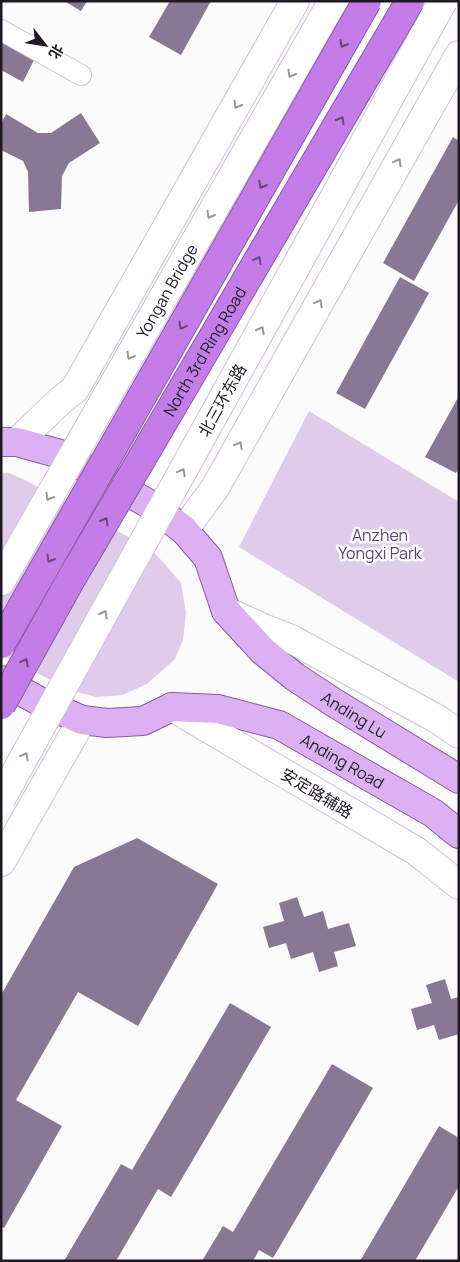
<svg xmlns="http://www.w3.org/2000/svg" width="460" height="1262" font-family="Manrope,'Noto Sans SC',sans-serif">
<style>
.green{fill:#dfcbea}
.building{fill:#897893}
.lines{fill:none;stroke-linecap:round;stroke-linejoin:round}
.street-casing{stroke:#d2c0dd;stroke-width:22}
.secondary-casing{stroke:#d2c0dd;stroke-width:30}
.primary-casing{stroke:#8a5aa3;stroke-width:30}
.street{stroke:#fff;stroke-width:20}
.secondary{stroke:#fff;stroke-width:28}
.primary{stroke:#dcb1f1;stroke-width:28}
.secondary-bridge-casing{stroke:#d2c0dd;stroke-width:30;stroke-linecap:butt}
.highway-bridge-casing{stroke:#8a5aa3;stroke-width:30;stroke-linecap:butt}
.secondary-bridge{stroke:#fff;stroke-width:28}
.highway-bridge{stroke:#c47de8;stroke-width:28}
.oneway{stroke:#69467c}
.oneway2{stroke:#9a989c}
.labels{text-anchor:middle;stroke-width:5;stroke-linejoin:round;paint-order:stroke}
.street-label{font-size:16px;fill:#1f1923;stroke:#fff}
.park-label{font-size:16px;fill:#643e77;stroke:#fff}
</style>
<rect width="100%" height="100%" fill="#fbfbfb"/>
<g class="green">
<path d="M309,411L459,502V682L239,547Z"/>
<path d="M1,473H9L27,481L150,549L163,562L181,583L186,613L183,640L175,659L147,684L122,695L96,697L73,691L1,655Z"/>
</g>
<g class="building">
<path d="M64,1H87L81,11Z"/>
<path d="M170,1H211L181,55L149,37Z"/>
<path d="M1,40L35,58L23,82L1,70Z"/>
<path d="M81,113L100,143L69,163L62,176L61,209L29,212L28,172L23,161L1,150V124L6,114L38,133H51Z"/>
<path d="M453,137L459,141V200L414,281L383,263Z"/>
<path d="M400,277L429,293L365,409L336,393Z"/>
<path d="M459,396V468L456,473L425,457Z"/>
<path d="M137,838L218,884L138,1026L78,992L16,1100L62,1126L4,1228L1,1227V995L74,867Z"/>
<path d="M297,897L304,917L323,911L328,929L349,923L356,946L334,952L338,966L319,972L313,952L291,959L286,943L269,948L263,927L284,921L279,903Z"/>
<path d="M445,979L451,999L459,997V1034L439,1040L434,1025L417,1030L411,1009L432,1003L426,985Z"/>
<path d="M230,1003L271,1027L171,1197L158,1189L116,1261H64L121,1164L132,1170Z"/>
<path d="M332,1064L373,1088L273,1258L259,1250L253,1261H202L223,1226L233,1232Z"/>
<path d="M439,1126L459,1138V1186L415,1261H360Z"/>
</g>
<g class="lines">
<defs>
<path id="street" d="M1,30L81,75"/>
<g id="secondary">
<path d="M17,442L60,401L75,389L295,1"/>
<path d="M184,530L215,488L459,55"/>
<path d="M226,611L263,628L291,639L439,720L459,734"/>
<path d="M172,707L416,851L459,885"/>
<path d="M1,862L82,720"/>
</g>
<g id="primary">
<path id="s1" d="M1,442H17L60,454L151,505L184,530L208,558L226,611L263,651L295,677L333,702L459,779"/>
<path id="s2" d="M1,680L39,701L82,720L107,723L143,721L172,707L218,709L279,725L433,813L459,834"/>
</g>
</defs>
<use href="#street" class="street-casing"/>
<use href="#secondary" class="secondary-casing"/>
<use href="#primary" class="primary-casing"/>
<use href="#street" class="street"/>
<use href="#secondary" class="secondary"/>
<use href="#primary" class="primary"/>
<defs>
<g id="secondary-bridge">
<path id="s3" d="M1,581L333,1"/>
<path d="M1,799L443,1"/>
</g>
<g id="highway-bridge">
<path d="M1,644L367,1"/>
<path id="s4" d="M1,705L70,581L410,1"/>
</g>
</defs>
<use href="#secondary-bridge" class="secondary-bridge-casing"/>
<use href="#highway-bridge" class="highway-bridge-casing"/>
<use href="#secondary-bridge" class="secondary-bridge"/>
<use href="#highway-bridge" class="highway-bridge"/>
</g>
<defs><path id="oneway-chevron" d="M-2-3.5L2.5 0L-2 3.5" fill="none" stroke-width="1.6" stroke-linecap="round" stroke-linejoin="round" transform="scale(1.25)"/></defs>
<g class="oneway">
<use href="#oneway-chevron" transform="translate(343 44) rotate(120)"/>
<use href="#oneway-chevron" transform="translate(341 120) rotate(-60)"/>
<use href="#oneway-chevron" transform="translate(262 185) rotate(120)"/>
<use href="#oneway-chevron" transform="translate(258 260) rotate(-60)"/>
<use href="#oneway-chevron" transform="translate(182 326) rotate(120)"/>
<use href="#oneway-chevron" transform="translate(105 521) rotate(-60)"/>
<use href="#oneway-chevron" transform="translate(50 559) rotate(120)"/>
<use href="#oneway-chevron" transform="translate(25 662) rotate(-61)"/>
</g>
<g class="oneway2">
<use href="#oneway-chevron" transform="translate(291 74) rotate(120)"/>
<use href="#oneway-chevron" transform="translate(237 105) rotate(120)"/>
<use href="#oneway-chevron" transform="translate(398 162) rotate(-61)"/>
<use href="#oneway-chevron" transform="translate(210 215) rotate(120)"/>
<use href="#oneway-chevron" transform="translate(319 303) rotate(-61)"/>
<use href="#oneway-chevron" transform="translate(261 330) rotate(-61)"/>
<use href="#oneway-chevron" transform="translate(130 356) rotate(120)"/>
<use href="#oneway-chevron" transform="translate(239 445) rotate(-61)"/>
<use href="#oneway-chevron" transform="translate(182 472) rotate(-61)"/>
<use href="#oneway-chevron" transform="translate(49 497) rotate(120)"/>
<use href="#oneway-chevron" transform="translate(104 614) rotate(-61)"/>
<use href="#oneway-chevron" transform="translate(25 756) rotate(-61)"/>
</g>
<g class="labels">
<g class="street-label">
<text dy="6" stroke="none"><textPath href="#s3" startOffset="334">Yongan Bridge</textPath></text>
<text dy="6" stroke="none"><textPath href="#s4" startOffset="408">North 3rd Ring Road</textPath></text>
<text transform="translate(222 400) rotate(-61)" y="6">北三环东路</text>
<text dy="6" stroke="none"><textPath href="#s1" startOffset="465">Anding Lu</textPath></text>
<text dy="6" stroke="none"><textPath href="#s2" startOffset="366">Anding Road</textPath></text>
<text transform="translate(317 793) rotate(31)" y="6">安定路辅路</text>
</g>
<g class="park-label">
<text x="380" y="541">Anzhen<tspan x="380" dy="18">Yongxi Park</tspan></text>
</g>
</g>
<rect width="460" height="1262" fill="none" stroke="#1f1923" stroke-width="5"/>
<g transform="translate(45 45) rotate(121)" stroke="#ffffff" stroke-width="4" paint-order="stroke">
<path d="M0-4L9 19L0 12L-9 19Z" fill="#1f1923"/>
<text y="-8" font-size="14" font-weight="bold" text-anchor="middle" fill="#1f1923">北</text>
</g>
</svg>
